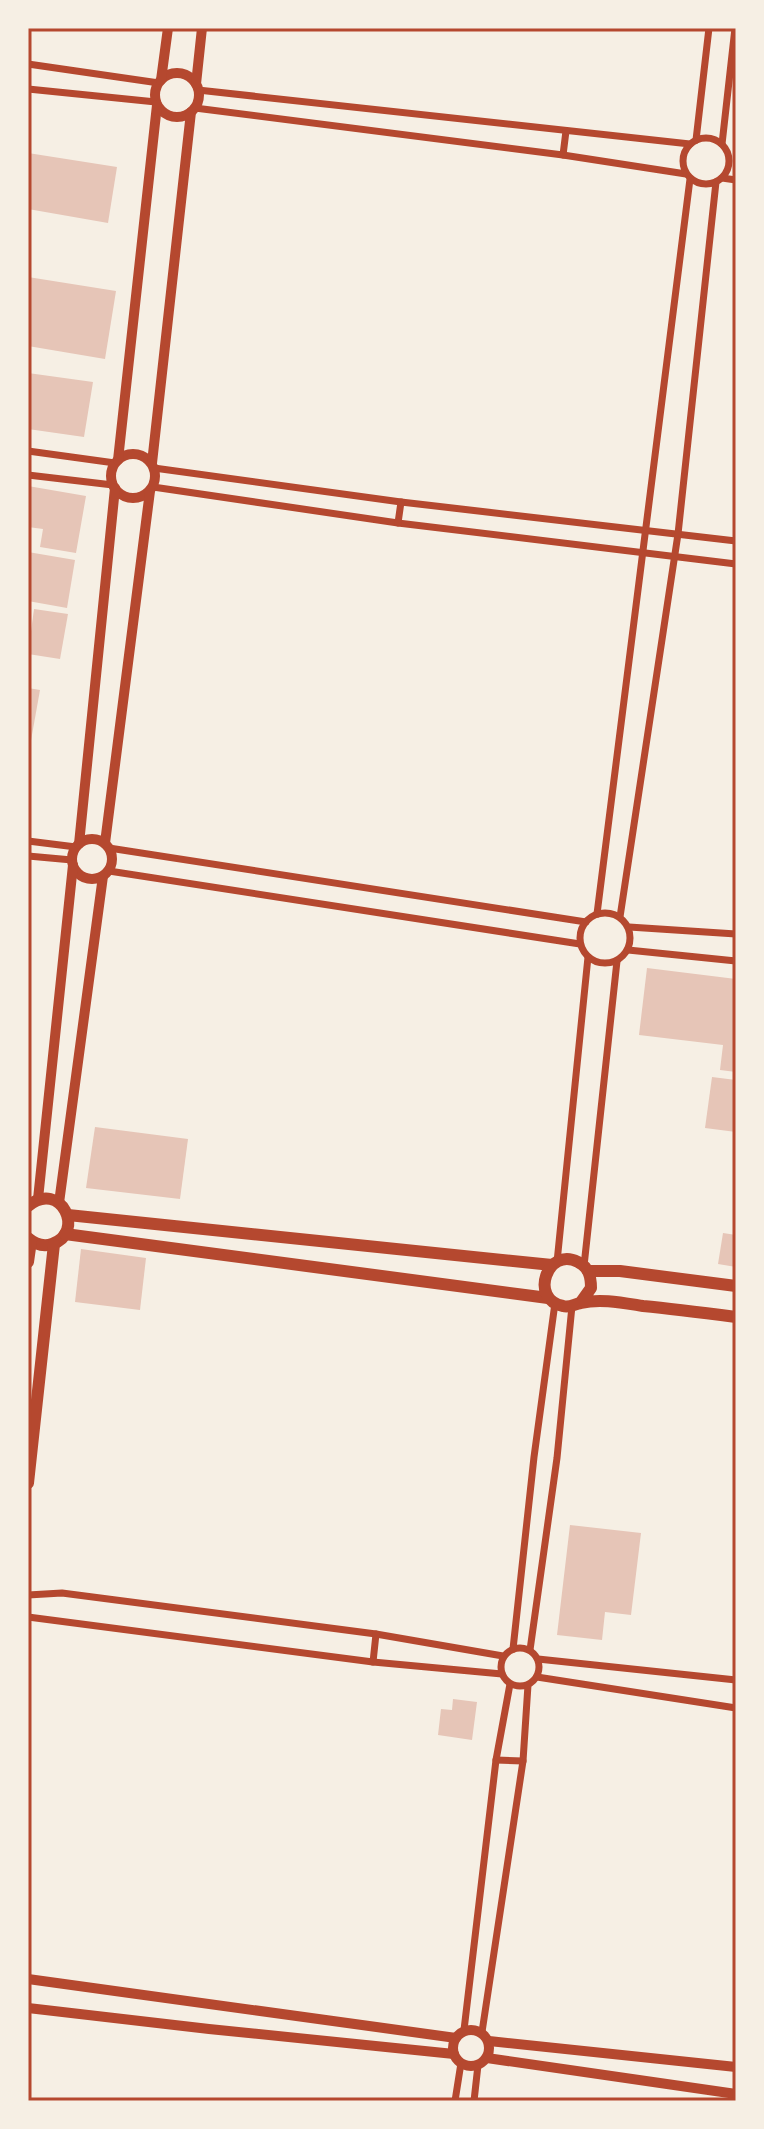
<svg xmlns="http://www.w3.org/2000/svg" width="764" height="2129" font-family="Montserrat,sans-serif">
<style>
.building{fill:#e6c5b7}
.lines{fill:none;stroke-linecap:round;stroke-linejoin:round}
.minor{stroke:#b5482f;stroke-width:7}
.secondary{stroke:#b5482f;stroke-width:10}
.primary{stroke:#b5482f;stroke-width:12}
.neatline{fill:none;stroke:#b5482f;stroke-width:3}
</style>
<rect width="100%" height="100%" fill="#f6efe4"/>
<g class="building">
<path d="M28,153L117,167L108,223L28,209Z"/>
<path d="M28,277L116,291L105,359L28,346Z"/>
<path d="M28,373L93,382L84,437L28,429Z"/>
<path d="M28,486L86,496L76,553L40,547L43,529L28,527Z"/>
<path d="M28,552L75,560L67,608L28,601Z"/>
<path d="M34,609L68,614L60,659L28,654Z"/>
<path d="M28,688L40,690L30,746H28Z"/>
<path d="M647,968L736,979V1072L720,1070L723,1045L639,1035Z"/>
<path d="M712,1077L736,1080V1132L705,1128Z"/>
<path d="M95,1127L188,1139L180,1199L86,1188Z"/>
<path d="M723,1233L736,1235V1267L718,1264Z"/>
<path d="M81,1249L146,1258L140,1310L75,1302Z"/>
<path d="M570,1525L641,1533L631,1615L605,1612L602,1640L557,1635Z"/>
<path d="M453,1699L477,1702L472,1740L438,1735L441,1709L452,1710Z"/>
</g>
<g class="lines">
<g class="minor">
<path d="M28,64L159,83"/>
<path d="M28,89L156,102"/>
<path d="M198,90L690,144"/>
<path d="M195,108L563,155L686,174"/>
<circle cx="706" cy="161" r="23"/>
<path d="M696,140L709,28"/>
<path d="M722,144L735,28"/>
<path d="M563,155L566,131"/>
<path d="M722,178L736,180"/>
<path d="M28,451L115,463"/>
<path d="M154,468L401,502L736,541"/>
<path d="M28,475L113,485"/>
<path d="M153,487L398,523L736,564"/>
<path d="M398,523L401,502"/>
<path d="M28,841L76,847"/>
<path d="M109,848L586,922"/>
<path d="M28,856L72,860"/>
<path d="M109,871L580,944"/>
<circle cx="605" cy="938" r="25"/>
<path d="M597,914L690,179"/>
<path d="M620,917L678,534L716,182"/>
<path d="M629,927L736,934"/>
<path d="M628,950L736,961"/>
<path d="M557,1262L588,957"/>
<path d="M584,1266L617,961"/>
<path d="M28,1595L62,1593L376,1634L503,1656"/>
<path d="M28,1617L373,1662L502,1674"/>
<circle cx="520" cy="1667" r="19"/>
<path d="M513,1649L534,1457L555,1303"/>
<path d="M530,1650L557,1458L572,1306"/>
<path d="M538,1659L736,1680"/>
<path d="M373,1662L376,1634"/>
<path d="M537,1677L736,1708"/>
<path d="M496,1760L523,1761"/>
<path d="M464,2030L496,1760L510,1684"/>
<path d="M482,2032L523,1761L528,1685"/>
<path d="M455,2101L461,2063"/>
<path d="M474,2101L478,2065"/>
</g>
<g class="secondary">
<circle cx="177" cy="95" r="22"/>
<path d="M161,80L168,28"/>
<path d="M196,84L202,28"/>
<circle cx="133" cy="476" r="22"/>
<path d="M118,460L157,105"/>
<path d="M152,463L191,112"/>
<circle cx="92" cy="859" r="20"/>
<path d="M105,843L150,491"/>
<path d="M79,844L115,488"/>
<path d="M38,1199L73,865"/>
<path d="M59,1203L103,876"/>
<path d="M28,1979L456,2038"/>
<path d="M28,2008L209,2029L454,2054"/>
<circle cx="471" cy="2048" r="18"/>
<path d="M489,2041L736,2067"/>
<path d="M487,2058L736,2094"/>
</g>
<g class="primary">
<path d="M28,1206C61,1179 86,1233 52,1244C43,1247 35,1244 28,1238"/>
<path d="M68,1215L552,1265"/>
<path d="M65,1234L548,1298"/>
<path d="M28,1262L31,1241"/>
<path d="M588,1271H620L736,1286"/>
<path d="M581,1302L591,1288C591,1277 589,1267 578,1262C547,1246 529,1300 563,1306C570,1308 574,1304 581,1303C600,1298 624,1303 643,1306C674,1309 705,1313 736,1317"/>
<path d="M28,1483L54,1244"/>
</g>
</g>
<rect width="764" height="2129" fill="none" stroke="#f6efe4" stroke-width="60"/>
<rect x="30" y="30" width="704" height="2069" class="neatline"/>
</svg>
